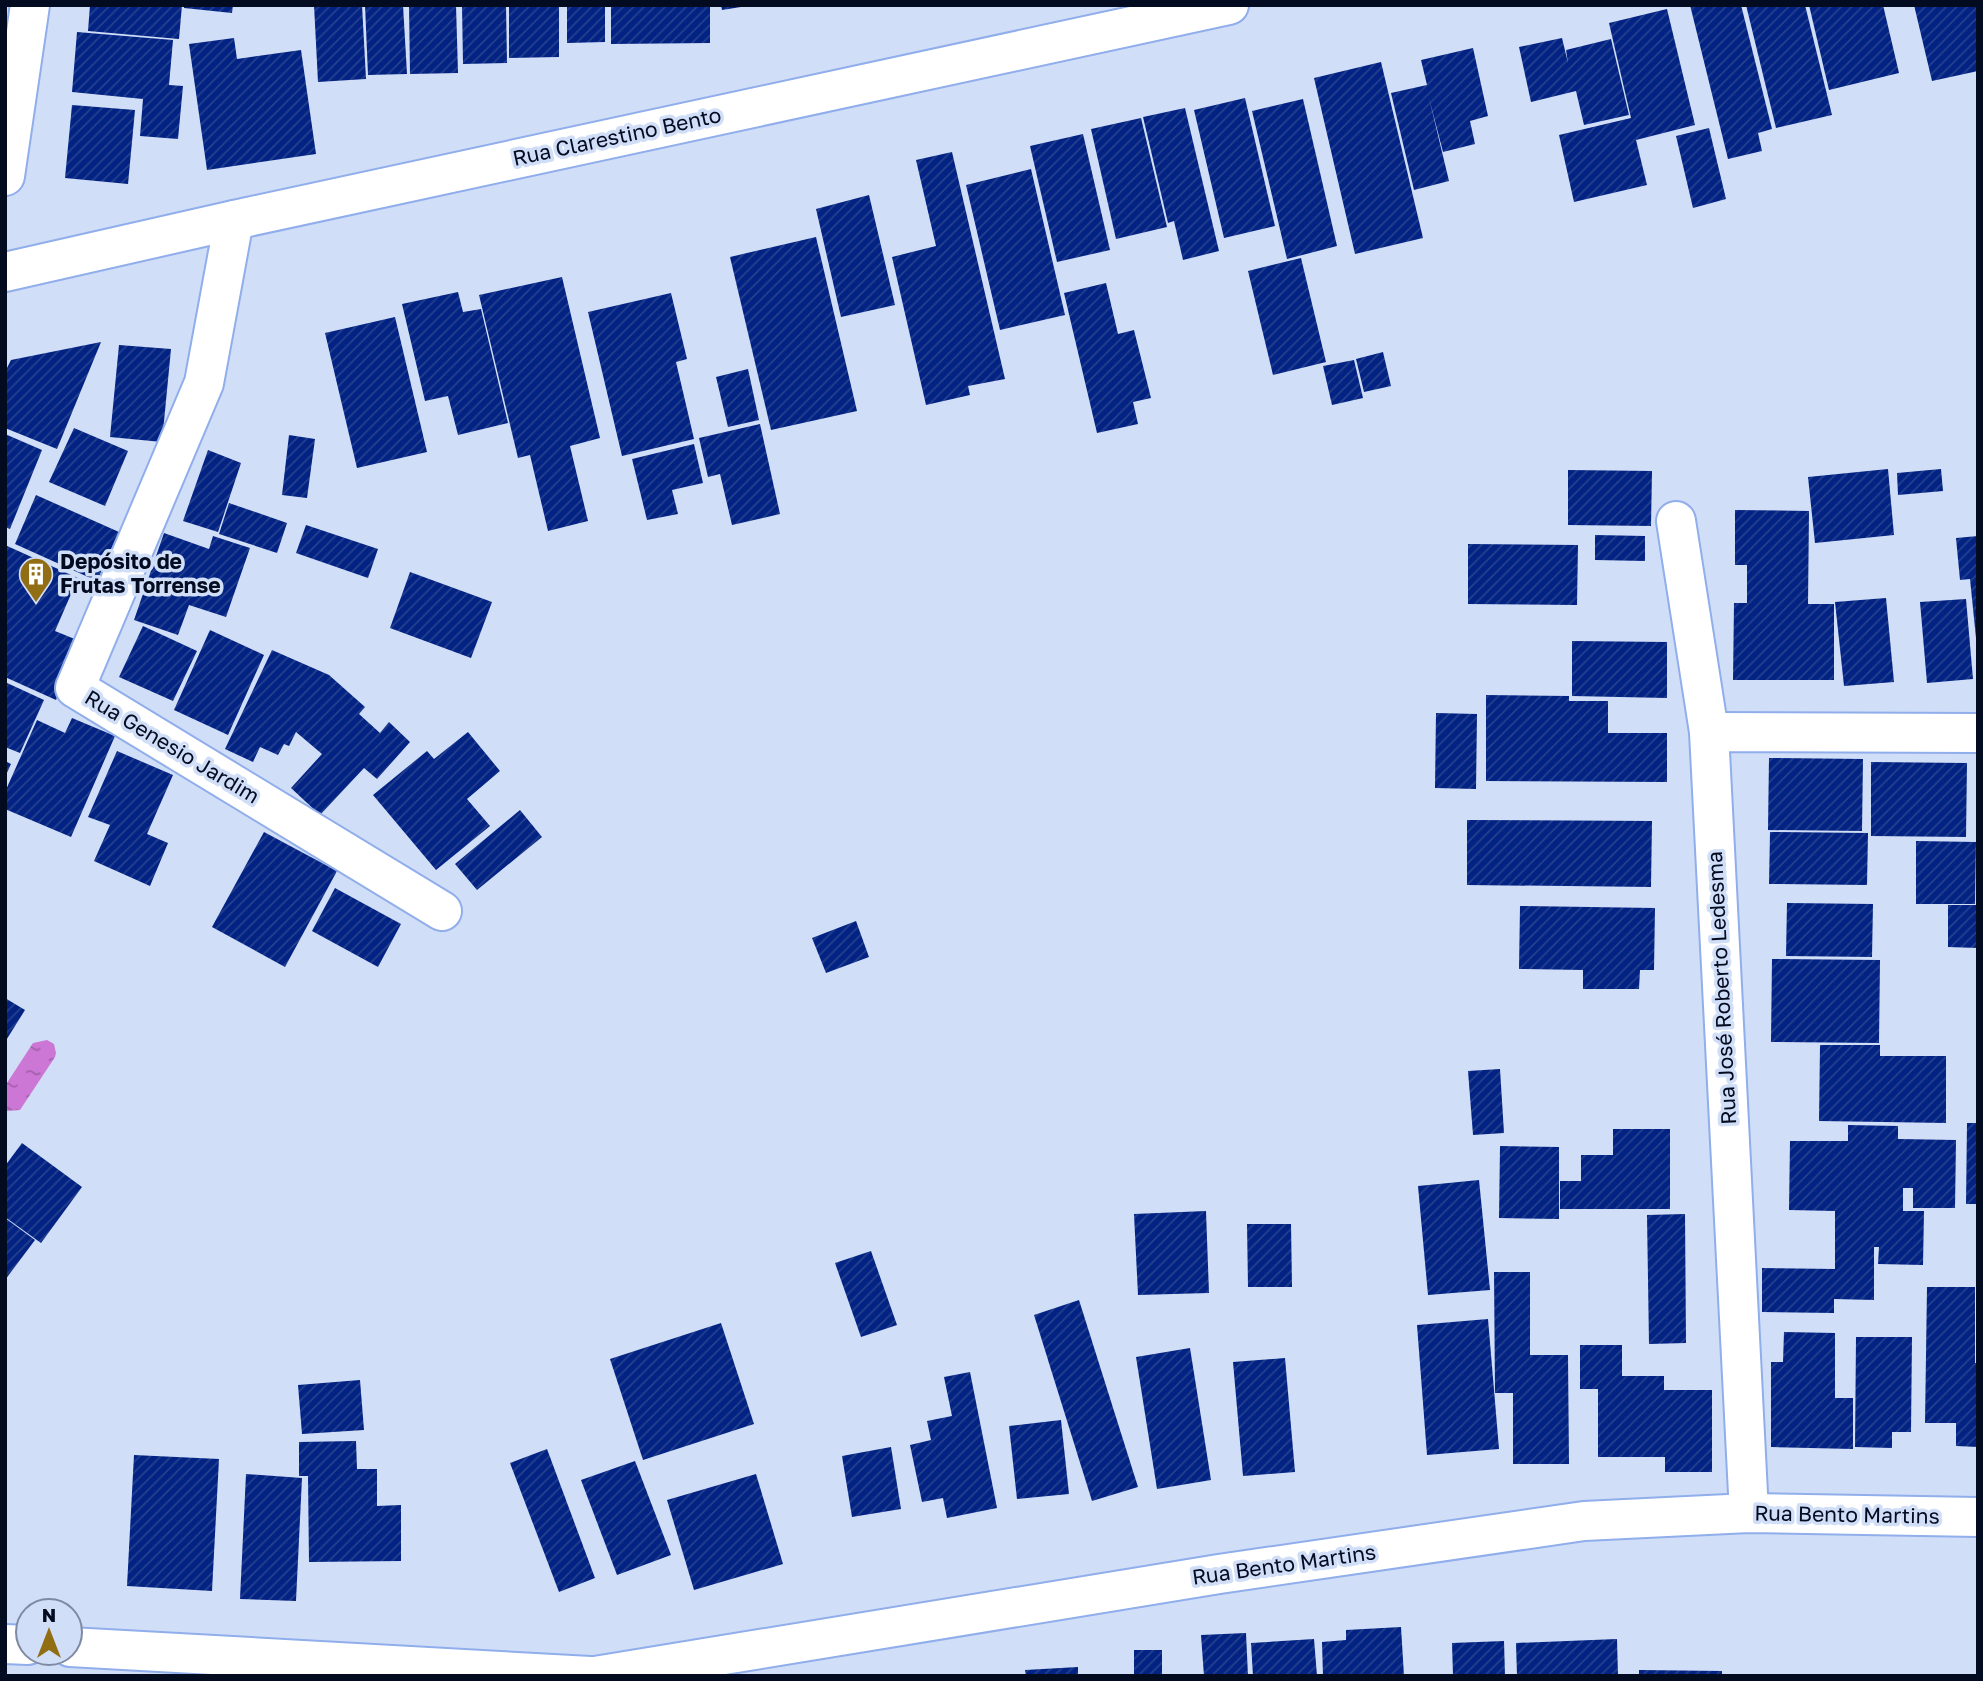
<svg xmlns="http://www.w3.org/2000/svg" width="1983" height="1681" font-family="'Golos Text',sans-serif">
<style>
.water{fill:url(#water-ripples)}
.building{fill:url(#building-hatch)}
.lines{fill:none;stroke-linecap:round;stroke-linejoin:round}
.minor-casing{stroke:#90aeeb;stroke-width:42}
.minor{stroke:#fff;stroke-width:38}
.labels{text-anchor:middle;stroke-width:7;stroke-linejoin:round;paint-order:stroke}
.street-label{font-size:21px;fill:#030b20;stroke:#d1def7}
.poi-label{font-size:21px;font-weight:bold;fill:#030b20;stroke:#d1def7;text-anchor:start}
</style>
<defs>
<pattern id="water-ripples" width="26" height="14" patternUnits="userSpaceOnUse" patternTransform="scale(1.75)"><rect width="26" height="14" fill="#cc76d5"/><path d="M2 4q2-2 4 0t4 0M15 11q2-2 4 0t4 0" fill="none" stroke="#a35fac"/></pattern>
<pattern id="building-hatch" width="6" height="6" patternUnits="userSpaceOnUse" patternTransform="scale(1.75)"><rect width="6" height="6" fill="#022383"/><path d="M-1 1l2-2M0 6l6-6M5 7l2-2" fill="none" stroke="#25408e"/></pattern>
</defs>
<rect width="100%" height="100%" fill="#d1def7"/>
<path class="water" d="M47,1040L54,1044L56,1053L55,1057L20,1110L5,1111V1086L33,1043Z"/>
<g class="building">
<path d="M90,5H182L179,39L88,31Z"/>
<path d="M184,5H233L232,13L184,8Z"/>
<path d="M314,5H362L366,79L318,82Z"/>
<path d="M365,5H403L407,74L368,75Z"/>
<path d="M409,5H456L458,73L410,74Z"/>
<path d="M462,5H506L507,63L463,64Z"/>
<path d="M509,5H559V57L509,58Z"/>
<path d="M567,5H605V42L567,43Z"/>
<path d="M611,5H710V43L611,44Z"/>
<path d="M721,5H741V7L722,10Z"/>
<path d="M1690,5H1741L1772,129L1758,133L1762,151L1728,159Z"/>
<path d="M1746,5H1805L1832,115L1776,128Z"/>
<path d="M1809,5H1883L1899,73L1829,90Z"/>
<path d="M1914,5H1976L1978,71L1932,81Z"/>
<path d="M1667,9L1695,125L1636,140L1647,185L1574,202L1559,135L1631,118L1609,23Z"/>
<path d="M77,32L173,40L169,85L183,86L178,139L140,136L143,99L72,92Z"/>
<path d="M234,38L237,59L301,50L316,154L207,170L189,44Z"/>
<path d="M1562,38L1568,63L1566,50L1611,39L1629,115L1584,125L1576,91L1531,102L1519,47Z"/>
<path d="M1473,48L1488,116L1470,121L1475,144L1443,152L1429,98L1449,181L1414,190L1391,93L1427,85L1421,60Z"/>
<path d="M1381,62L1423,238L1355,254L1314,78Z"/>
<path d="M1245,98L1275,226L1224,238L1194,110Z"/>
<path d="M1303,99L1337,246L1287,259L1252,111Z"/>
<path d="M72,105L135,110L128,184L65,178Z"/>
<path d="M1185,108L1219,251L1183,260L1174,221L1168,223L1143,117Z"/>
<path d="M1141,118L1167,227L1116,239L1091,129Z"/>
<path d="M1709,128L1726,199L1693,208L1676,136Z"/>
<path d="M1083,134L1110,250L1057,262L1030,146Z"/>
<path d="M952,152L1005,379L968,386L970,395L926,405L892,257L936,246L916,160Z"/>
<path d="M1031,169L1065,315L1000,330L966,185Z"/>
<path d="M869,195L895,305L841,317L816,209Z"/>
<path d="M816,237L857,411L771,430L730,257Z"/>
<path d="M1301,258L1326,362L1273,375L1248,271Z"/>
<path d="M562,277L600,438L570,446L588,521L548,531L530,455L518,458L479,295Z"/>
<path d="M1106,283L1118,334L1134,330L1151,398L1133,402L1138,424L1097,433L1064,293Z"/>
<path d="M458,292L463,312L481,309L508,423L458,435L448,396L425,401L402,304Z"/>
<path d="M671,293L687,359L676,362L694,439L622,456L588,312Z"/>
<path d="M395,317L427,452L357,468L325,333Z"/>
<path d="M101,342L57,449L5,428V372L11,360Z"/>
<path d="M119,345L171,349L162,442L110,437Z"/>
<path d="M1383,352L1391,386L1364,392L1356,359Z"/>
<path d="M1354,360L1363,398L1332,405L1323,366Z"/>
<path d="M748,369L759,420L728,427L716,377Z"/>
<path d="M760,424L780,514L732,525L720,474L708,477L699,438Z"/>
<path d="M74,428L128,451L105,506L49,482Z"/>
<path d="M5,434L42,450L10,529L5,527Z"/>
<path d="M289,435L315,439L307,498L282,495Z"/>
<path d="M694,444L703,483L672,490L678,514L647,520L632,459Z"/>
<path d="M208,450L241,463L218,532L183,521Z"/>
<path d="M1888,469L1894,535L1815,543L1808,477Z"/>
<path d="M1941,469L1943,491L1898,495L1897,473Z"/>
<path d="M1568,470L1652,471L1651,526L1568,525Z"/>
<path d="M36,495L119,532L97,581L15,544Z"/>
<path d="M229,503L287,523L277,553L219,534Z"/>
<path d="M1735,510L1809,511L1808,604H1834V680H1733L1734,603H1747V565H1735Z"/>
<path d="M306,525L378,549L368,578L296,553Z"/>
<path d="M164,533L209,549L213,536L250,548L226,617L189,605L178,635L134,620Z"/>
<path d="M1595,535L1645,536V561L1595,560Z"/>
<path d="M1978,536V638H1976L1970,579L1960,580L1956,538Z"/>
<path d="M1468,544L1578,545L1577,605L1468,604Z"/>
<path d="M5,545L78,578L55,631L82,642L56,700L5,677Z"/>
<path d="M410,572L492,602L471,658L390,628Z"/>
<path d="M1886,598L1894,682L1844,686L1835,602Z"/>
<path d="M1966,599L1973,679L1927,683L1920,602Z"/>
<path d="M143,626L197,651L173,701L119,677Z"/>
<path d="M210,630L264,655L228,735L174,710Z"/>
<path d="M1572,641L1667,642V698L1572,696Z"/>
<path d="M272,650L329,675L365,707L359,714L380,733L389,722L410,742L377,779L364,768L320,815L291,788L322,754L296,732L289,746L284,744L278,755L260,747L253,762L225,749Z"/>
<path d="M5,682L44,700L20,753L5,747Z"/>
<path d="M1486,695L1569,696V701H1608V733H1667V782L1486,781Z"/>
<path d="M1436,713L1477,714L1476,789L1435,788Z"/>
<path d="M72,718L115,736L71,837L5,809V792L37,720L65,733Z"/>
<path d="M468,732L500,771L467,799L490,826L436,870L373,795L427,751L434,759Z"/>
<path d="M117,751L173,775L147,834L168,843L150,886L94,861L110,825L88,817Z"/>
<path d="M1769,758L1863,759L1862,831L1768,830Z"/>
<path d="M5,761L11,764L5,777Z"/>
<path d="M1871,762L1967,763L1966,837L1871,836Z"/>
<path d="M520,810L542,837L477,890L455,864Z"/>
<path d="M1467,820L1652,821L1651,887L1467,885Z"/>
<path d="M264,832L337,871L285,967L212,927Z"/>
<path d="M1770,832L1868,833L1867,885L1769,884Z"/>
<path d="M1916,841L1976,842L1975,904H1916Z"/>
<path d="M335,888L401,924L378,967L312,931Z"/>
<path d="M1787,903L1873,904L1872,957L1786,956Z"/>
<path d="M1948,905H1978V948L1948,947Z"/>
<path d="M1520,906L1655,908L1654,970H1640L1639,989H1583V970L1519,969Z"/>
<path d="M856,921L869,957L826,973L812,938Z"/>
<path d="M1772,959L1880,960L1879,1043L1771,1042Z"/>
<path d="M5,998L25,1010L5,1042Z"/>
<path d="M1820,1045H1880V1056H1946V1123L1819,1121Z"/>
<path d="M1500,1069L1504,1133L1473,1135L1468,1071Z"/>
<path d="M1967,1123H1978V1204H1966Z"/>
<path d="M1848,1125L1898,1126V1139L1956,1140L1955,1208H1913V1188H1903V1211H1924L1923,1265L1878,1264L1879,1247H1874V1300L1834,1299V1313L1762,1312V1268L1835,1269V1211L1789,1210L1790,1141H1848Z"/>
<path d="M1613,1129H1670V1209H1560V1181H1581V1155H1613Z"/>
<path d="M22,1143L82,1187L41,1243L5,1217V1166Z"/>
<path d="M1500,1146L1559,1147V1219L1499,1218Z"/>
<path d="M1479,1180L1490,1290L1428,1295L1418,1186Z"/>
<path d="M1206,1211L1209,1293L1138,1295L1134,1214Z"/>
<path d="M1685,1214L1686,1343L1649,1344L1647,1215Z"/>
<path d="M5,1218L35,1240L5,1280Z"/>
<path d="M1247,1224H1291L1292,1287H1248Z"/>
<path d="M871,1251L897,1325L861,1337L835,1263Z"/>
<path d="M1494,1272H1530V1355H1568L1569,1464H1513V1393H1495Z"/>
<path d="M1927,1287H1975V1363H1978V1447L1956,1446V1423H1925Z"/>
<path d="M1079,1300L1138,1487L1092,1501L1034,1315Z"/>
<path d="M1488,1319L1499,1449L1427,1455L1417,1325Z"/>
<path d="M721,1323L754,1424L643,1460L610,1359Z"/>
<path d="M1784,1332L1835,1333V1398H1853V1449L1771,1447V1362H1783Z"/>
<path d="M1856,1337H1912L1911,1432H1892V1448L1855,1447Z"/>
<path d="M1580,1345H1622V1376H1664V1390H1712V1472H1665V1457H1598V1389H1580Z"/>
<path d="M1190,1348L1211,1480L1157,1489L1136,1357Z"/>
<path d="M1285,1358L1295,1472L1243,1476L1233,1362Z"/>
<path d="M970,1372L997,1508L947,1518L943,1498L922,1502L910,1445L931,1440L927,1421L952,1416L944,1377Z"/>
<path d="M360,1380L364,1430L302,1434L298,1385Z"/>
<path d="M1061,1420L1069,1494L1017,1499L1009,1426Z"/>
<path d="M356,1441L357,1469H377V1506L401,1505V1561L309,1562L308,1476H299V1442Z"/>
<path d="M891,1447L901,1509L852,1517L842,1456Z"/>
<path d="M547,1449L595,1578L559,1592L510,1463Z"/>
<path d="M134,1455L219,1459L212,1591L127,1586Z"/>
<path d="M635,1461L671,1555L617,1575L581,1480Z"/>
<path d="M246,1474L302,1478L296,1601L240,1599Z"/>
<path d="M756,1474L783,1564L694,1590L667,1500Z"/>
<path d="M1401,1627L1404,1676H1323L1322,1642L1346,1640V1630Z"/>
<path d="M1246,1633L1248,1676H1204L1201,1635Z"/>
<path d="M1314,1639L1317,1676H1253L1251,1643Z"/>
<path d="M1617,1639L1618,1676H1517L1516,1643Z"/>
<path d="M1504,1641L1505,1676H1453L1452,1643Z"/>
<rect x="1134" y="1650" width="28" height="26"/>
<path d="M1078,1667V1676H1026L1025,1670Z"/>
<path d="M1639,1670L1722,1671V1676H1639Z"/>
</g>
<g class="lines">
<defs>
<g id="minor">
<path d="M5,176L30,5"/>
<path d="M234,220L204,383L75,688L442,911"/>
<path d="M5,272L234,220L1229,5"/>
<path d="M1676,521L1709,732"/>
<path d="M1749,1513L1709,732L1978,733"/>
<path d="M5,1644L28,1645"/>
<path d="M70,1647L590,1676"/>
<path d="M595,1676L1219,1574L1584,1521L1749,1513L1978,1517"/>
</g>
</defs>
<use href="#minor" class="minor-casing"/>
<use href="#minor" class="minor"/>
</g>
<defs>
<symbol id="building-pin" viewBox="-11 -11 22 30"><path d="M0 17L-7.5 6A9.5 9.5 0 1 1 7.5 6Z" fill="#916d14" stroke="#d1def7"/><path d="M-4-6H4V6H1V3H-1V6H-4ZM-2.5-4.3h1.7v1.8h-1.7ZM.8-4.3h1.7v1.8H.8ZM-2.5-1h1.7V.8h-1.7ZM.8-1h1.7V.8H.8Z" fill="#fff"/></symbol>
</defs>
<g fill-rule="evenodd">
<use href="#building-pin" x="17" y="555" width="38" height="52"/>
</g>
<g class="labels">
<g class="street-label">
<text transform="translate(617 137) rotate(-12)" y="7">Rua Clarestino Bento</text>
<text transform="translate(172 747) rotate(31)" y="7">Rua Genesio Jardim</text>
<text transform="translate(1722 988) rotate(-93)" y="7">Rua José Roberto Ledesma</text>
<text transform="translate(1847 1515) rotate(1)" y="7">Rua Bento Martins</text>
<text transform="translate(1284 1565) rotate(-8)" y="7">Rua Bento Martins</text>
</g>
<g class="poi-label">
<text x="60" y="569">Depósito de<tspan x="60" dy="24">Frutas Torrense</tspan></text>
</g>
</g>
<rect width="1983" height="1681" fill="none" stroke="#030b20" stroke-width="14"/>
<g transform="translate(49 1632)"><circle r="33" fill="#d1def7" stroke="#7f8aa1" stroke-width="2"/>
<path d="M0-5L12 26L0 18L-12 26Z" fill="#916d14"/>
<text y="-10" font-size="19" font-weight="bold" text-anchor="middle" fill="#030b20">N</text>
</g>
</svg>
